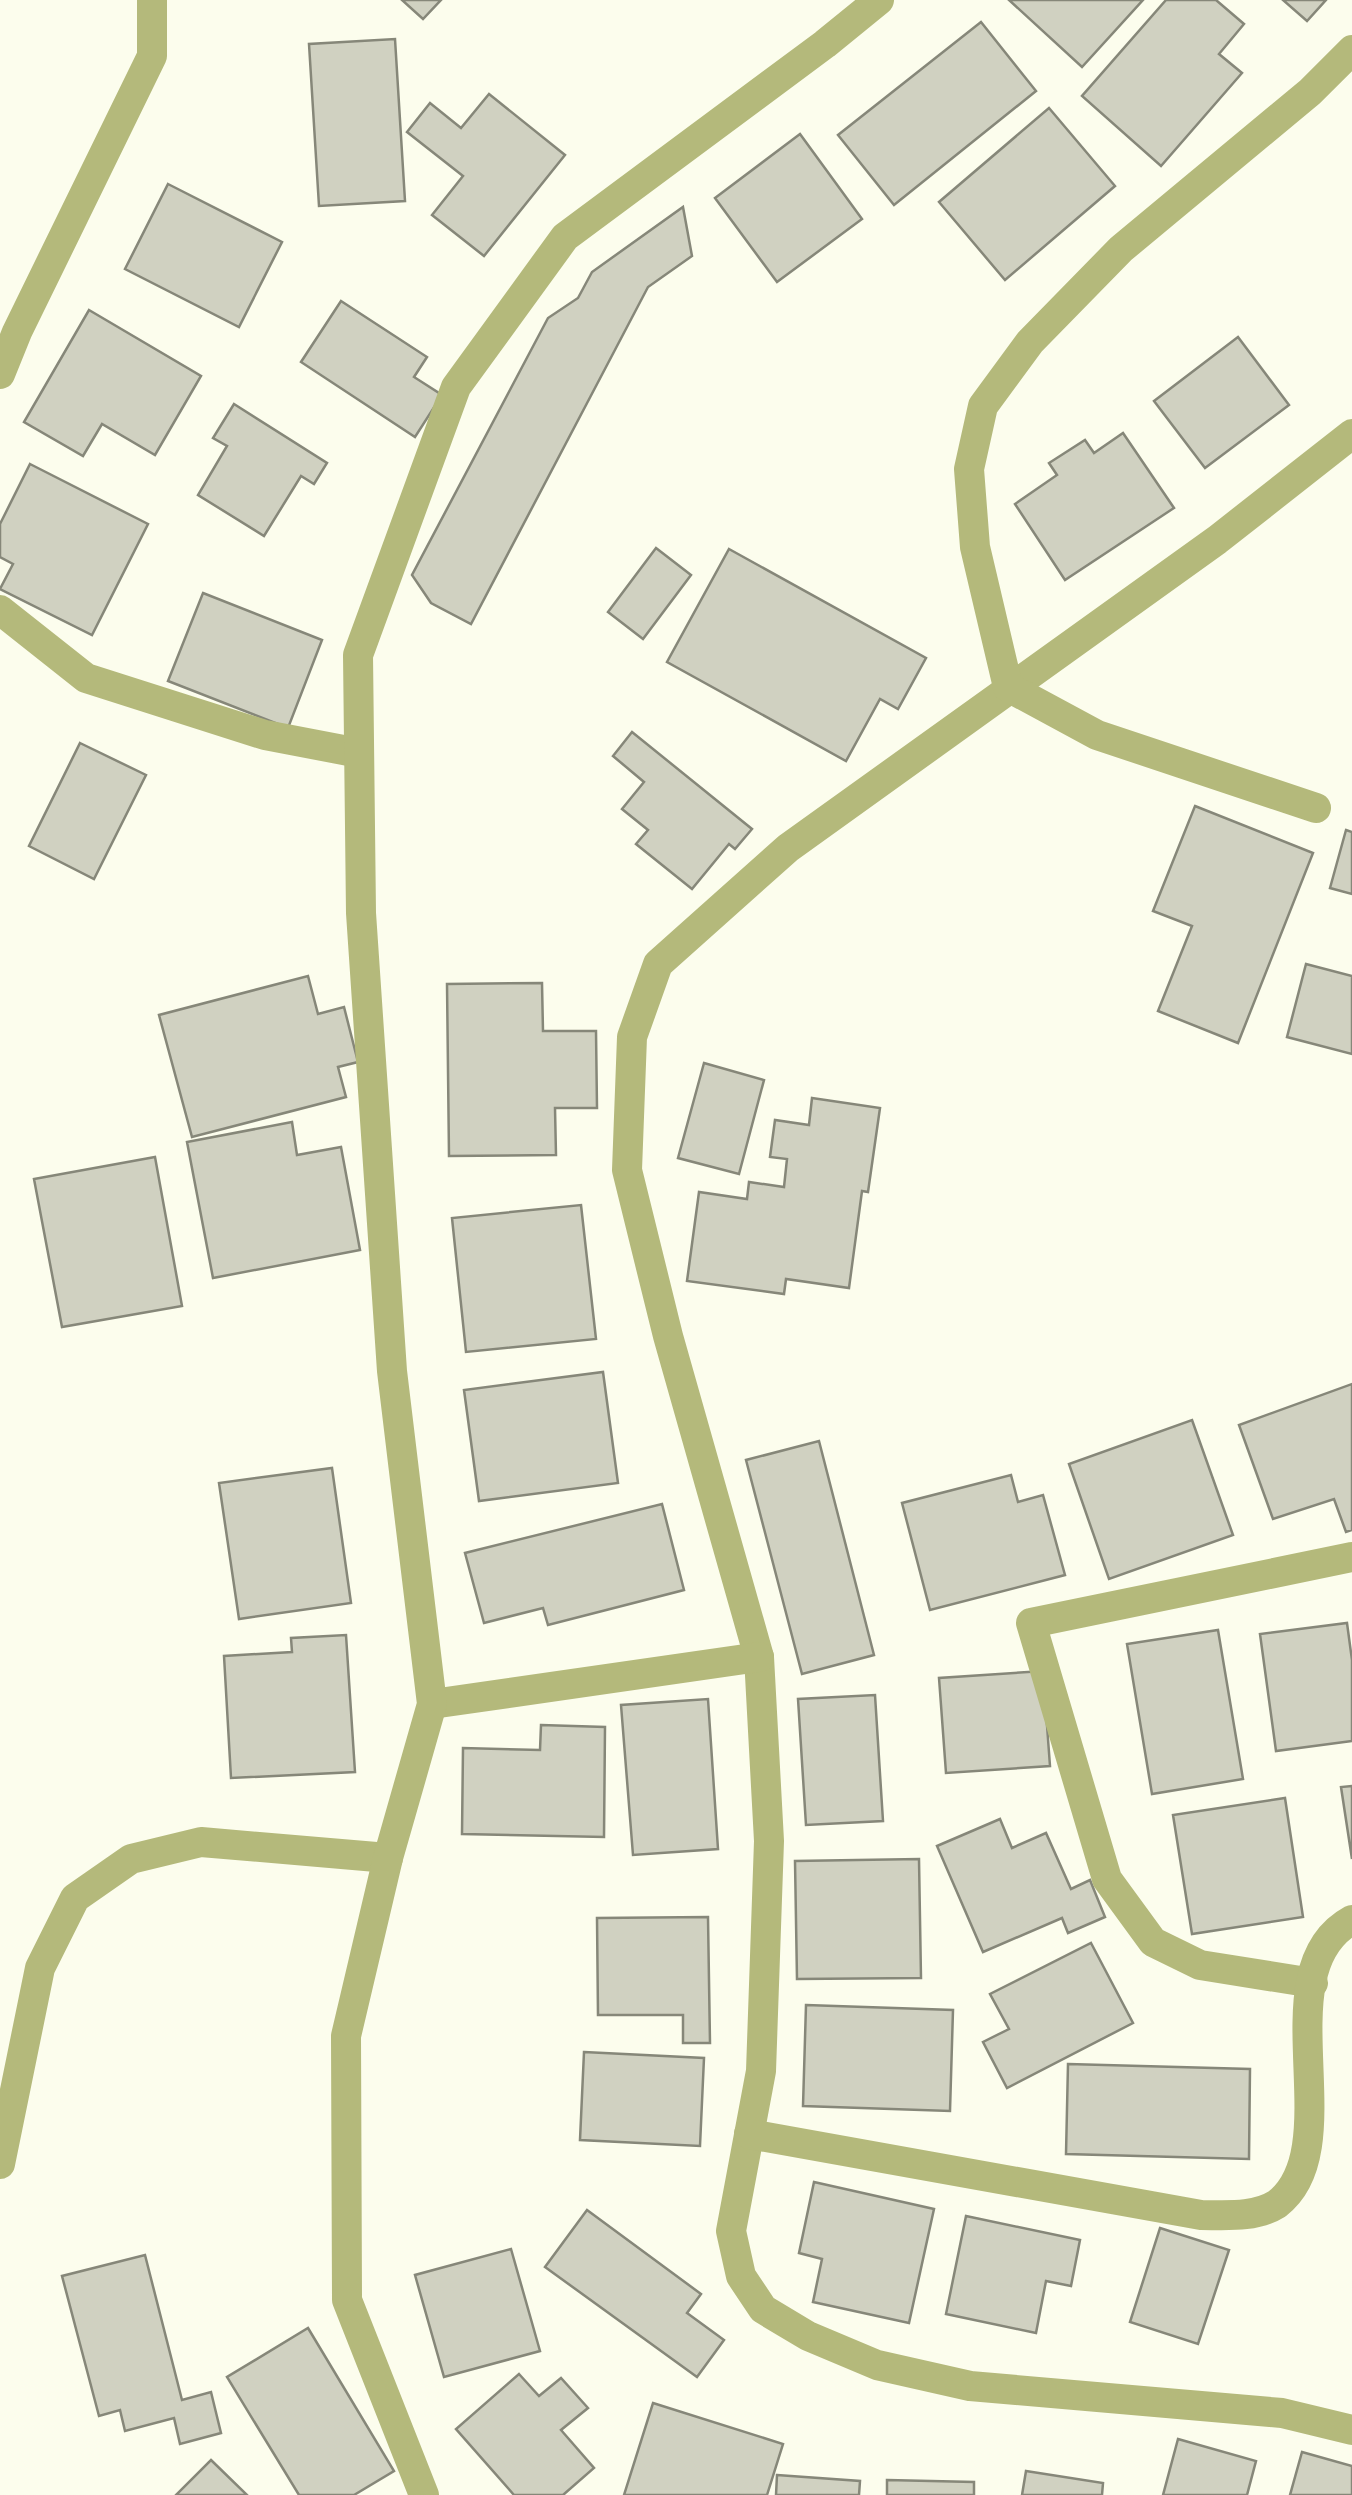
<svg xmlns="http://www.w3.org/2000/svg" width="1352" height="2495" font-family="'PT Sans Narrow',sans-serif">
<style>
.building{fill:#d0d1c1;stroke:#868779;stroke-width:2.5}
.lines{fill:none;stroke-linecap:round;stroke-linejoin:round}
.street{stroke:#b4b97b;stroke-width:30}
</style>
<rect width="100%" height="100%" fill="#fcfded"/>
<g class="building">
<path d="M402,0H441L423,19Z"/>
<path d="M1009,0H1143L1082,67Z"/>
<path d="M1166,0H1216L1244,24L1219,54L1242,73L1161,166L1082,96Z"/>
<path d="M1283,0H1326L1307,21Z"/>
<path d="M981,22L1036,91L894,205L838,135Z"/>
<path d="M395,39L405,201L319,206L309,44Z"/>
<path d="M489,94L565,155L484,256L432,215L463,176L407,132L430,103L461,128Z"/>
<path d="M1049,108L1115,186L1005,280L939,202Z"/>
<path d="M800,134L862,219L777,282L715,198Z"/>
<path d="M168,184L282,242L239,327L125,269Z"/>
<path d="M683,207L692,256L648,287L471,624L431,603L412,575L548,318L578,298L592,272Z"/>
<path d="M341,301L427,357L414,377L442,395L415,437L301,362Z"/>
<path d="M89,310L201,376L155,455L102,424L83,456L24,422Z"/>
<path d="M1238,337L1289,405L1205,468L1154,401Z"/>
<path d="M234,404L327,463L314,484L301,476L264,536L198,495L227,446L213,438Z"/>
<path d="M1123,433L1174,508L1065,580L1015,504L1057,475L1049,463L1085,440L1094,453Z"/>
<path d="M30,464L148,524L92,635L0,589L13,564L0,557V524Z"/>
<path d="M656,548L691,575L643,639L608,612Z"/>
<path d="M729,549L926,658L898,709L880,699L846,761L667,662Z"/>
<path d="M203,593L322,640L288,728L168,681Z"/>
<path d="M632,732L752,829L735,849L729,844L692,889L636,844L648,830L622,809L644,782L613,756Z"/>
<path d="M80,743L146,775L94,879L29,846Z"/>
<path d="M1195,806L1313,853L1238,1043L1158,1011L1192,926L1153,911Z"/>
<path d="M1346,830L1352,832V894L1330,888Z"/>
<path d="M1306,964L1352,976V1054L1287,1037Z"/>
<path d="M308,976L318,1014L344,1007L358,1062L338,1067L346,1097L192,1137L159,1015Z"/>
<path d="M542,983L543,1031H596L597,1108H555L556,1155L449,1156L447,984Z"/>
<path d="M704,1063L764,1080L739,1174L678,1158Z"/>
<path d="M812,1098L880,1108L868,1192L862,1191L849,1288L786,1279L784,1294L687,1281L699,1192L747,1199L749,1182L784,1187L787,1159L770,1157L775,1120L809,1125Z"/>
<path d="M292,1122L297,1155L341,1147L360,1250L213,1278L187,1142Z"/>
<path d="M155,1157L182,1306L62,1327L34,1179Z"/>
<path d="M581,1205L596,1339L466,1352L452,1218Z"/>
<path d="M603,1372L618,1483L479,1501L464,1390Z"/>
<path d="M1352,1384V1530L1346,1532L1334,1499L1273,1519L1239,1425Z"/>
<path d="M1192,1420L1233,1535L1109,1579L1069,1464Z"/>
<path d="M819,1441L874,1655L802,1674L746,1460Z"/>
<path d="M332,1468L351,1603L239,1619L219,1483Z"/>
<path d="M1011,1475L1018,1502L1043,1495L1065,1575L930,1610L902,1503Z"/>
<path d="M662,1504L684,1590L548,1625L543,1608L484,1623L465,1553Z"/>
<path d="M1347,1623L1352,1660V1741L1276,1751L1260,1634Z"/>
<path d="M1218,1630L1243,1779L1152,1794L1127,1644Z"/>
<path d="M346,1635L355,1772L231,1778L224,1656L292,1652L291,1638Z"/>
<path d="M1043,1671L1050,1766L946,1773L939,1678Z"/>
<path d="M875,1695L883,1821L806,1825L798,1699Z"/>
<path d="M708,1699L718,1849L633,1855L621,1705Z"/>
<path d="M541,1725L605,1727L604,1837L462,1834L463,1748L540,1750Z"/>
<path d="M1352,1786V1859L1341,1787Z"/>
<path d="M1285,1798L1303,1917L1192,1934L1173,1815Z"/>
<path d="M1000,1819L1012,1848L1046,1833L1071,1889L1090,1880L1105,1917L1068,1933L1062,1918L983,1952L937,1846Z"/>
<path d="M919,1859L921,1978L797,1979L795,1861Z"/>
<path d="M708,1917L710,2043H683V2015H598L597,1918Z"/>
<path d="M1091,1943L1133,2023L1007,2088L983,2042L1009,2029L990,1994Z"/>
<path d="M806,2005L953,2010L950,2111L803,2106Z"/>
<path d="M584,2052L704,2058L700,2146L580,2140Z"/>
<path d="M1068,2064L1250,2069L1249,2159L1066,2154Z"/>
<path d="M814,2182L934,2209L909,2323L813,2302L822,2259L799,2253Z"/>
<path d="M587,2210L701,2294L687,2313L724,2340L697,2377L545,2267Z"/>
<path d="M966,2216L1080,2240L1071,2286L1046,2281L1036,2333L946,2314Z"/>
<path d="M1160,2228L1229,2250L1198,2344L1130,2322Z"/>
<path d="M511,2249L540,2351L444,2377L415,2275Z"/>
<path d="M145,2255L182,2400L211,2392L221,2433L180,2444L174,2418L125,2431L120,2410L99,2416L62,2276Z"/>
<path d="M308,2328L394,2471L354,2495H299L227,2377Z"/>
<path d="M519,2374L539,2396L561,2378L588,2408L561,2430L594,2468L563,2495H514L456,2429Z"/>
<path d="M653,2403L783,2444L767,2495H624Z"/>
<path d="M1178,2439L1256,2461L1247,2495H1163Z"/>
<path d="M1302,2452L1352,2466V2495H1290Z"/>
<path d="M211,2460L247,2495H176Z"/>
<path d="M1026,2471L1103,2483L1102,2495H1022Z"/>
<path d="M777,2475L860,2481L859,2495H776Z"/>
<path d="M887,2480L974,2482V2495H887Z"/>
</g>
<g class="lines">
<g class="street">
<path d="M0,374L17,332L152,56V0"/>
<path d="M1352,434L1217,540L788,848L658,964L632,1037L627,1170L668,1336L759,1657L769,1841L761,2071L731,2231L741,2276L763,2309L808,2336L877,2365L970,2386L1282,2413L1352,2430"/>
<path d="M0,610L86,678L265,735L359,753"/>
<path d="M1316,808L1097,735L1008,687L975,547L969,469L983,406L1030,342L1121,249L1310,92L1352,50"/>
<path d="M432,1704L759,1657"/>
<path d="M1313,1983L1200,1965L1153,1942L1107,1879L1031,1623L1352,1557"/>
<path d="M749,2134L1201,2215C1225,2215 1255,2218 1277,2204C1352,2147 1260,1970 1352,1920"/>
<path d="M0,2164L40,1968L75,1898L131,1859L201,1842L388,1858"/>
<path d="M424,2495L347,2300L346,2036L388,1858L432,1704L392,1371L361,913L358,655L456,387L565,237L825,44L879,0"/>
</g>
</g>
</svg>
